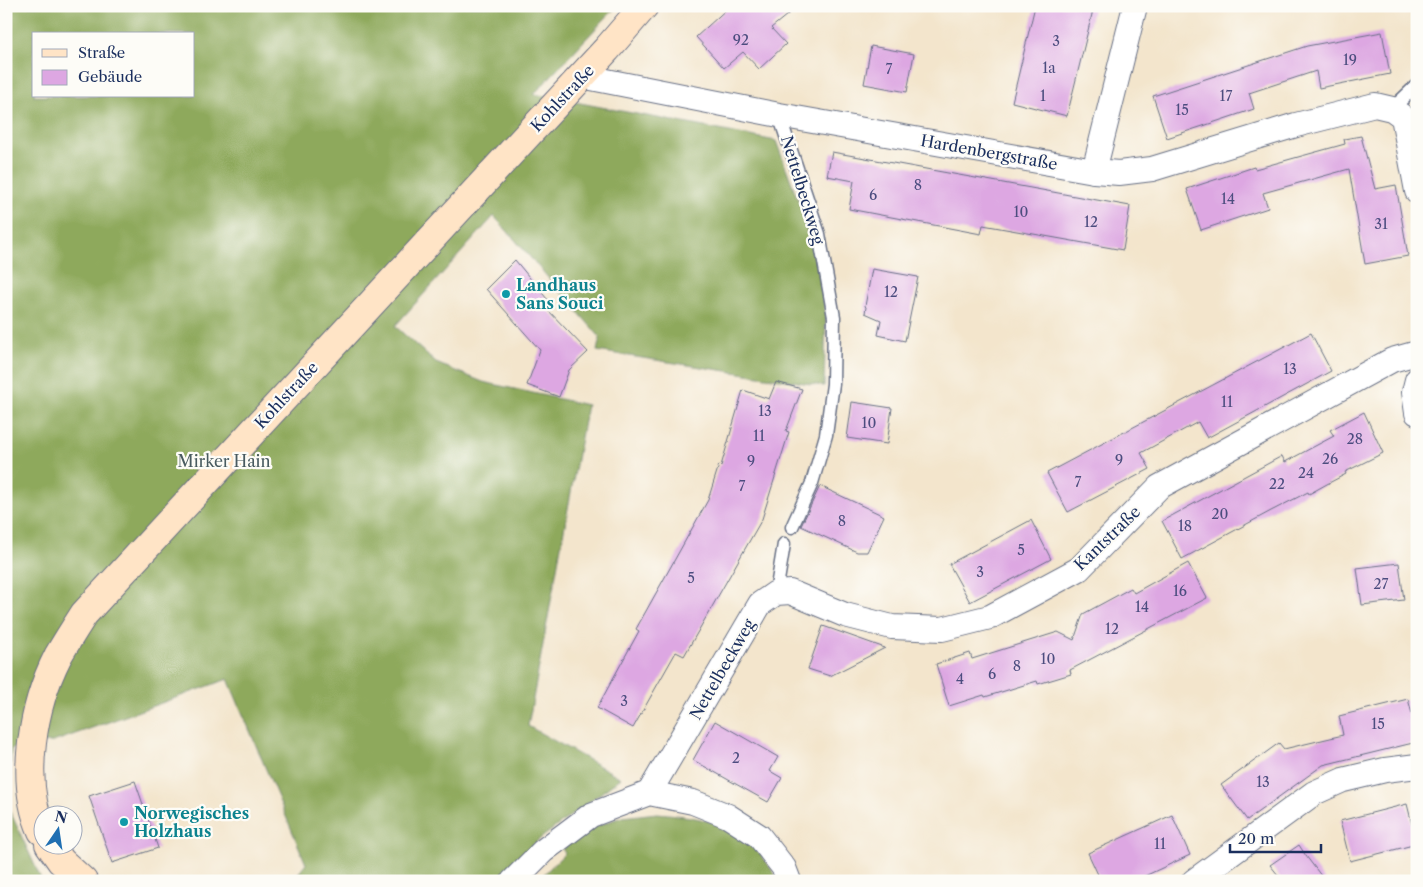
<svg xmlns="http://www.w3.org/2000/svg" width="1423" height="887" font-family="'Libre Caslon Text',serif">
<style>
.forest{fill:#8ea95b;stroke:#546c5c;fill-rule:evenodd}
.building{fill:#dda7e2}
.lines{fill:none;stroke-linecap:round;stroke-linejoin:round}
.lane-casing{stroke:#676f84;stroke-width:15}
.street-casing{stroke:#676f84;stroke-width:26}
.secondary-casing{stroke:#676f84;stroke-width:30}
.lane{stroke:#fff;stroke-width:12}
.street{stroke:#fff;stroke-width:24}
.secondary{stroke:#ffe4c6;stroke-width:28}
.culture-dot{fill:#0f9aa8;stroke:#fdfcf7;stroke-width:2}
.labels{text-anchor:middle;stroke-width:4.5;stroke-linejoin:round;paint-order:stroke}
.number-label{font-size:14px;fill:#4c4d7f}
.street-label{font-size:16px;fill:#1b2f5e;stroke:#fdfcf7}
.culture-label{font-size:16px;font-weight:bold;fill:#0d838f;stroke:#fdfcf7;text-anchor:start}
.park-label{font-size:16px;fill:#495b60;stroke:#fdfcf7}
</style>
<rect width="100%" height="100%" fill="#fdfcf7"/>
<filter id="ink" filterUnits="userSpaceOnUse"><feTurbulence type="fractalNoise" baseFrequency=".02" numOctaves="2"/><feDisplacementMap in="SourceGraphic" scale="10" xChannelSelector="R" yChannelSelector="G"/><feConvolveMatrix kernelMatrix="1 2 1 2 8 2 1 2 1" color-interpolation-filters="sRGB"/></filter>
<filter id="wash" filterUnits="userSpaceOnUse"><feTurbulence type="fractalNoise" baseFrequency=".0096" numOctaves="4" result="noise"/><feDisplacementMap in="SourceGraphic" scale="20" xChannelSelector="R" yChannelSelector="G"/><feGaussianBlur stdDeviation="1.12" result="paint"/><feColorMatrix in="noise" values="0 0 0 0 0 0 0 0 0 0 0 0 0 0 0 0 0 1.4 0 .05"/><feComposite in="paint" operator="in"/></filter>
<g filter="url(#wash)">
<rect width="100%" height="100%" fill="#f3e5cc"/>
<g class="forest">
<path d="M6,6H617L534,94L776,141L812,237L826,316L824,386L597,351L600,337L494,216L395,326L436,363L483,382L587,405L528,726L621,778L537,841L499,881H292L306,864L228,679L53,742L33,743L11,749L9,809L42,881L6,880ZM34,34H194V96H34Z"/>
<path d="M657,813C692,816 731,821 756,849C765,859 772,870 779,881H537L565,853L562,849L596,826L622,817Z"/>
</g>
<g id="blocks">
<g class="building">
<path d="M730,6H798L771,28L786,44L759,69L743,52L724,68L696,37Z"/>
<path d="M1035,6H1094L1067,116L1012,102Z"/>
<path d="M1382,32L1390,74L1319,88L1316,71L1249,93L1254,109L1167,138L1153,96L1307,46Z"/>
<path d="M871,46L914,54L907,92L864,84Z"/>
<path d="M1361,136L1375,189L1396,185L1408,256L1365,264L1349,169L1263,193L1268,208L1201,230L1187,189L1254,167L1255,169L1345,144L1344,139Z"/>
<path d="M832,152L1130,206L1123,250L983,225L981,234L849,209L854,181L827,176Z"/>
<path d="M515,260L552,305L546,308L588,352L569,370L559,397L527,385L540,350L486,289Z"/>
<path d="M872,269L918,277L905,341L878,335L881,320L865,313L866,307L865,306Z"/>
<path d="M1311,333L1331,371L1207,438L1198,422L1141,453L1150,469L1068,512L1047,473Z"/>
<path d="M776,382L802,389L786,431L789,432L762,519L684,656L676,652L633,728L597,708L639,631L636,629L708,500L719,465L721,466L743,390L769,399Z"/>
<path d="M852,402L892,408L887,444L847,438Z"/>
<path d="M1364,412L1383,453L1345,472L1346,474L1327,484L1309,494L1308,492L1271,511L1182,559L1162,521L1282,456L1285,462L1334,436L1330,430Z"/>
<path d="M820,486L884,516L867,552H857L801,526Z"/>
<path d="M1031,520L1051,559L970,602L949,564Z"/>
<path d="M1188,563L1207,598L1070,670L1071,674L1038,684L1037,681L985,697L984,695L949,706L936,664L970,653L972,659L1058,632L1074,640L1083,614L1131,588L1134,593Z"/>
<path d="M1399,563L1404,600L1362,605L1357,568Z"/>
<path d="M823,626L885,648L830,676L808,669Z"/>
<path d="M1408,699L1417,732V742L1323,765L1247,820L1221,785L1279,743L1284,749L1343,735L1339,716Z"/>
<path d="M715,721L778,757L770,771L782,778L768,802L693,760Z"/>
<path d="M135,781L158,848L112,863L89,796Z"/>
<path d="M1407,804L1417,844L1350,861L1340,821Z"/>
<path d="M1172,815L1190,855L1134,881H1101L1088,853Z"/>
<path d="M1299,845L1306,856L1325,881H1283L1270,865Z"/>
</g>
</g>
</g>
<g filter="url(#ink)">
<use href="#blocks" fill-opacity="0" stroke="#676f84" stroke-width="1"/>
<g class="lines">
<defs>
<g id="lane">
<path d="M1392,109L1417,85"/>
<path d="M779,115L819,234L834,317L833,384L826,435L812,483L792,527"/>
<path d="M776,593L784,544"/>
</g>
<g id="street">
<path d="M581,76L779,115L1094,171L1119,173L1152,169L1296,125L1375,105L1392,109L1403,117L1417,191"/>
<path d="M1094,171L1135,6"/>
<path d="M1417,380L1414,392L1417,413"/>
<path d="M649,793L760,604L776,593L790,592L845,615L892,627L942,629L990,617L1079,569L1159,487L1392,360L1417,353"/>
<path d="M513,881L543,851L591,815L649,793L693,802L728,816L759,836L784,868L789,881"/>
<path d="M1194,881L1314,793L1343,780L1385,770L1417,766"/>
</g>
<g id="secondary">
<path d="M42,831C19,780 33,705 58,656C66,642 75,628 84,614L607,49L644,6"/>
<path d="M49,844L61,861L83,881"/>
</g>
</defs>
<use href="#lane" class="lane-casing"/>
<use href="#street" class="street-casing"/>
<use href="#secondary" class="secondary-casing"/>
<use href="#lane" class="lane"/>
<use href="#street" class="street"/>
<use href="#secondary" class="secondary"/>
</g>
</g>
<g class="culture-dot">
<circle cx="506" cy="294" r="5"/>
<circle cx="124" cy="822" r="5"/>
</g>
<g class="labels">
<g class="number-label">
<text x="741" y="45">92</text>
<text x="1056" y="46">3</text>
<text x="1350" y="65">19</text>
<text x="1049" y="73">1a</text>
<text x="889" y="74">7</text>
<text x="1043" y="101">1</text>
<text x="1226" y="101">17</text>
<text x="1182" y="115">15</text>
<text x="918" y="190">8</text>
<text x="873" y="200">6</text>
<text x="1228" y="204">14</text>
<text x="1021" y="217">10</text>
<text x="1091" y="227">12</text>
<text x="1381" y="229">31</text>
<text x="891" y="297">12</text>
<text x="1290" y="374">13</text>
<text x="1227" y="407">11</text>
<text x="765" y="416">13</text>
<text x="869" y="428">10</text>
<text x="759" y="441">11</text>
<text x="1355" y="444">28</text>
<text x="1330" y="464">26</text>
<text x="1119" y="465">9</text>
<text x="751" y="466">9</text>
<text x="1306" y="478">24</text>
<text x="1078" y="487">7</text>
<text x="1277" y="489">22</text>
<text x="742" y="491">7</text>
<text x="1220" y="519">20</text>
<text x="842" y="526">8</text>
<text x="1185" y="531">18</text>
<text x="1021" y="555">5</text>
<text x="980" y="577">3</text>
<text x="691" y="583">5</text>
<text x="1381" y="589">27</text>
<text x="1180" y="596">16</text>
<text x="1142" y="612">14</text>
<text x="1112" y="634">12</text>
<text x="1048" y="664">10</text>
<text x="1017" y="671">8</text>
<text x="992" y="679">6</text>
<text x="960" y="684">4</text>
<text x="624" y="706">3</text>
<text x="1378" y="729">15</text>
<text x="736" y="763">2</text>
<text x="1263" y="787">13</text>
<text x="1160" y="849">11</text>
</g>
<g class="street-label">
<text transform="translate(562 98) rotate(-47)" y="6">Kohlstraße</text>
<text transform="translate(989 152) rotate(10)" y="6">Hardenbergstraße</text>
<text transform="translate(803 190) rotate(73)" y="6">Nettelbeckweg</text>
<text transform="translate(286 395) rotate(-47)" y="6">Kohlstraße</text>
<text transform="translate(1107 538) rotate(-44)" y="6">Kantstraße</text>
<text transform="translate(722 669) rotate(-60)" y="6">Nettelbeckweg</text>
</g>
<g class="culture-label">
<text x="516" y="291">Landhaus<tspan x="516" dy="18">Sans Souci</tspan></text>
<text x="134" y="819">Norwegisches<tspan x="134" dy="18">Holzhaus</tspan></text>
</g>
<g class="park-label">
<text x="224" y="467">Mirker Hain</text>
</g>
</g>
<rect width="1423" height="887" fill="none" stroke="#fdfcf7" stroke-width="25"/>
<rect x="32" y="32" width="162" height="65" fill="#fdfcf7" stroke="#a3aaba"/>
<rect x="42" y="49" width="25" height="8" fill="#ffe4c6" stroke="#a3aaba"/>
<text x="78" y="58" font-size="15" fill="#1b2f5e">Straße</text>
<rect x="42" y="70" width="25" height="15" fill="#dda7e2" stroke="#a3aaba"/>
<text x="78" y="82" font-size="15" fill="#1b2f5e">Gebäude</text>
<g transform="translate(58 830) rotate(13)"><circle r="24" fill="#fdfcf7" stroke="#a3aaba"/>
<path d="M0-4L9 19L0 12L-9 19Z" fill="#1f6fb2"/>
<text y="-8" font-size="14" font-weight="bold" text-anchor="middle" fill="#1b2f5e">N</text>
</g>
<path d="M1230 844v8h91v-8" fill="none" stroke="#1b2f5e" stroke-width="2.5"/>
<text x="1238" y="844" font-size="15" fill="#1b2f5e" stroke="#fdfcf7" stroke-width="4" paint-order="stroke">20 m</text>
</svg>
